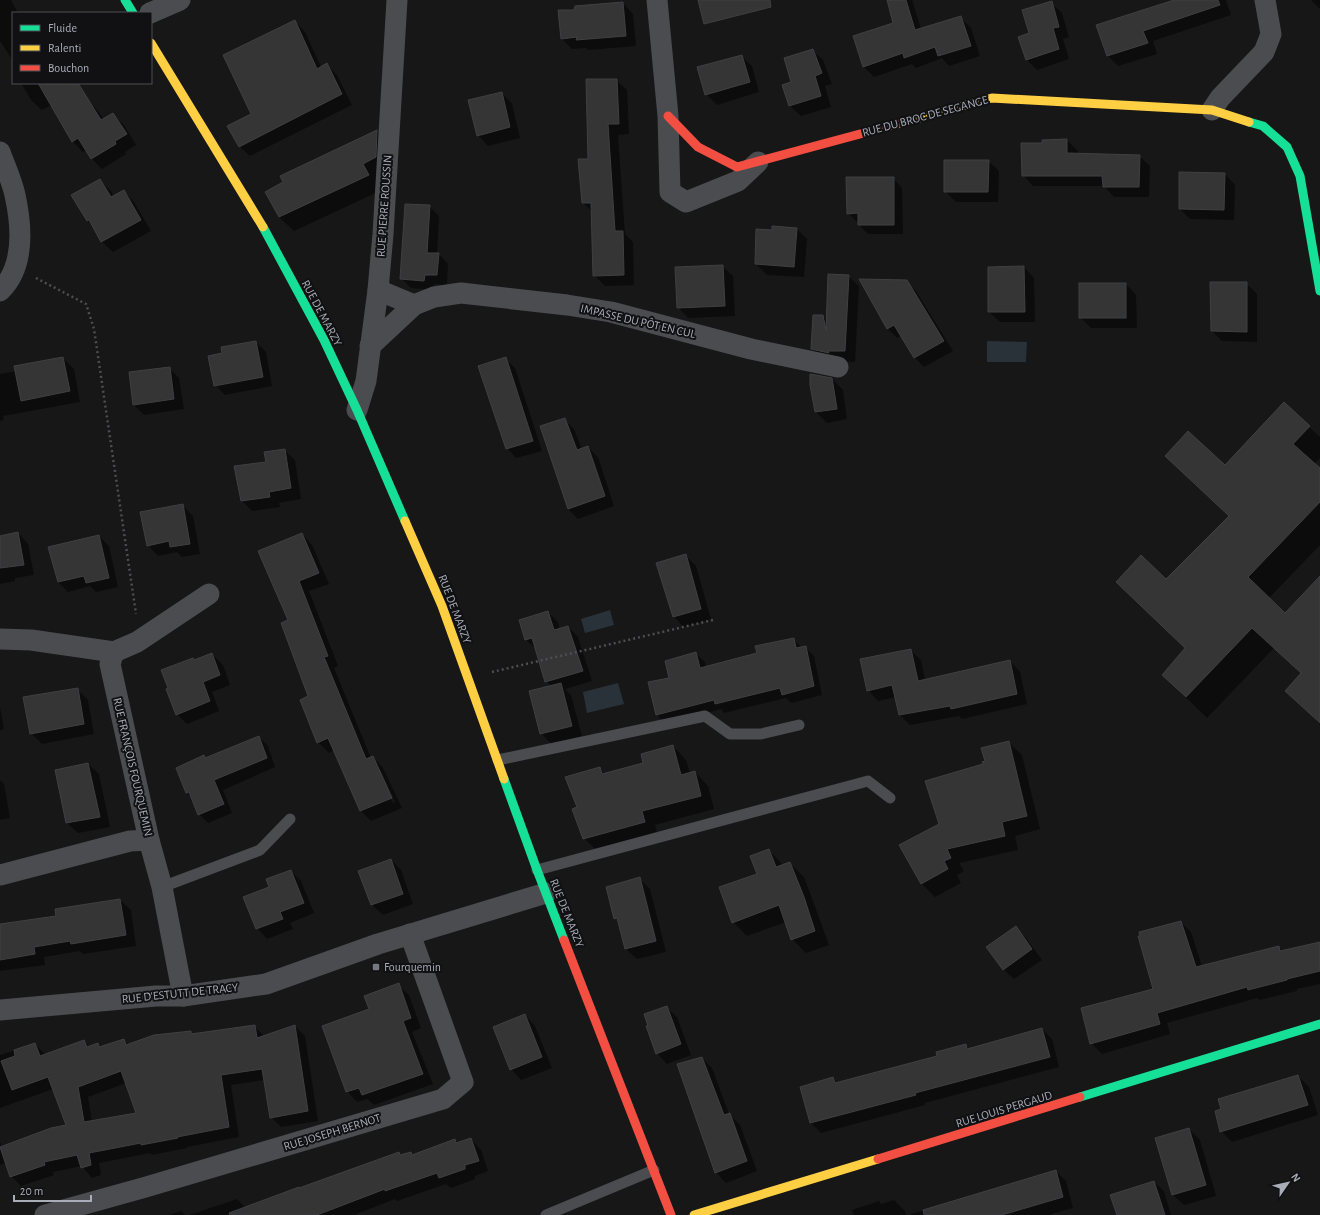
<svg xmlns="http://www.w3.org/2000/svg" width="1320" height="1215" font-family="'Alegreya Sans',sans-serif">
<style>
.water{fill:#2a3239}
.shadow{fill:#0007;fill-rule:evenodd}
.building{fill:#353536;stroke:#3f4043;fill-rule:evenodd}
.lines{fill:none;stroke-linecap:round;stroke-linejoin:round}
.path{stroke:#4d4e52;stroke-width:2.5;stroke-dasharray:2 3;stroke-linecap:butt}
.lane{stroke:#4b4c50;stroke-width:11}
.street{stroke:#4b4c50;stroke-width:21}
.fast{stroke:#16e098;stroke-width:9}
.slow{stroke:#ffcf43;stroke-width:9}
.jam{stroke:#f24e42;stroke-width:9}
.poi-dot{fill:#757880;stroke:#111113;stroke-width:1.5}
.labels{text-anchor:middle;stroke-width:4;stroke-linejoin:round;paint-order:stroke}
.street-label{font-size:12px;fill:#a8adb8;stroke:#111113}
.poi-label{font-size:12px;fill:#a8adb8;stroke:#111113;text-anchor:start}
</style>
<rect width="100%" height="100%" fill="#171717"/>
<g class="water">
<path d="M987,341L1027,342L1026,362H987Z"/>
<path d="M610,610L614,625L585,633L581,619Z"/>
<path d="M618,683L624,704L587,713L583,692Z"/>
</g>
<g class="shadow">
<path d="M0,0H11L18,13H13V61L0,41Z"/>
<path d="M888,0H912L921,29L960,17L971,28L980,56L949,66L942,58L916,68L912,64L874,77L863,66L894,24Z"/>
<path d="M1172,0H1226L1231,15L1153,41L1157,54L1118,66L1108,56L1172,2Z"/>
<path d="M1311,0H1320V9Z"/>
<path d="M623,3L633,14L636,46L588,50L586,48L572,49L561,38Z"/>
<path d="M1051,3L1062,13L1069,37L1063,39L1069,59L1037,70L1026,59L1030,34Z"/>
<path d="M295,21L305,32L321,67L326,65L337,75L352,105L250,156L239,146L252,114Z"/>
<path d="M812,50L823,60L832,84L825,86L831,107L801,116L790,106L783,85L793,83Z"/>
<path d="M741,56L752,66L759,92L717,105L706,94Z"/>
<path d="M616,80L627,90L629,134L618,135L625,234L633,242L634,285L605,286L594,275L593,212L583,203L590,159Z"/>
<path d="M21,83H64L88,100L98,111L104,120L113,115L124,125L136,145L125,152L126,154L102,169L92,159L87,150L83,152L73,142L52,105L42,110L31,100Z"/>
<path d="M502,93L512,104L520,138L488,146L478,135Z"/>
<path d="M377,132L391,146L382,190L294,231L279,217L284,182L281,176Z"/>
<path d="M1067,140L1078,151V154L1139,156L1150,166L1149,197H1114L1104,186H1033L1023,175L1043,144Z"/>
<path d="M988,161L999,171L998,202H956L945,191Z"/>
<path d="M1225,174L1235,185L1234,220L1190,219L1180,209Z"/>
<path d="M893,178L902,188L903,234H868L859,225V222H857L848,213Z"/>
<path d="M100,181L111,191L114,197L124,191L134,202L151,231L113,252L102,242L94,227L87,221Z"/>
<path d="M429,206L439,216L437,254H439L448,264L447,285L434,284V290L411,288L401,278Z"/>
<path d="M797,229L807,239L804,277L767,275L756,264L757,230L773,231Z"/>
<path d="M722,266L733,276L735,316L688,318L678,307Z"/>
<path d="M1024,267L1034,278L1035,322H1000L989,312Z"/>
<path d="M848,276L859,286L855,362L823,360L812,349L823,316L827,320Z"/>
<path d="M906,281L916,291L953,351L924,367L915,358L901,336L897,338L887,328Z"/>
<path d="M1246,283L1257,294V342L1222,341L1212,331Z"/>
<path d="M1126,284L1136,295L1137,328H1091L1080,317Z"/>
<path d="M256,342L266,352L272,386L225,395L215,385L223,354Z"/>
<path d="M63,358L74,369L80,402L3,416L4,420L0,421V374L16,371Z"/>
<path d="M505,358L515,368L542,451L516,458L507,448Z"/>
<path d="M169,368L179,378L184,409L144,415L134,405Z"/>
<path d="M832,379L843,390L847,419L827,423L816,412L811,385Z"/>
<path d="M564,419L574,429L582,450L588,447L598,457L614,506L578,519L568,509Z"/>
<path d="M1309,427L1320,437V458L1314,464L1320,470V545L1269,598L1285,614L1320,578V724L1286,691L1302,674L1274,648L1207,718L1163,675L1186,648L1117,582L1167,580L1230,517L1187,477L1225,467Z"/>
<path d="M284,450L295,460L301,499L279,503L280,507L252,511L242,501L267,463Z"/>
<path d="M182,505L193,516L200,554L182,557L177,552L158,556L148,545Z"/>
<path d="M18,533L28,544L34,575L15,578V581L0,584V537Z"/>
<path d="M302,534L312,545L329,584L309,591L338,666L334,668L371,758L373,757L383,768L402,808L371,821L361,811L334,750L329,753L318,742L310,697L289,620ZM378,769H380L395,802L393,803Z"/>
<path d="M99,536L109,546L118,587L96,592L90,586L68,592L58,582L50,547Z"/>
<path d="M685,555L696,566L711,619L684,627L674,617L657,563Z"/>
<path d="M548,612L558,622L560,630L568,627L578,637L592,681L565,689L571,695L582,736L551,744L541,733L551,686L546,681L536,649L526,640Z"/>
<path d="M793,639L802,648L805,647L814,656L822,695L791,703L786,698L724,713L721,709L666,724L657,715L671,679L696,654L705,662L706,667L758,654Z"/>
<path d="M910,650L921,660L925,680L1010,661L1020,672L1027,704L962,719L959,716L910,725L900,715L896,697L878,701L868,690Z"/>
<path d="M212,654L223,665L230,685L212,692L219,711L187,724L177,714L193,659L195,661Z"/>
<path d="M77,689L88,700L94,734L42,744L31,733Z"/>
<path d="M0,707L4,729L0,730Z"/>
<path d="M259,737L268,746L275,767L223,790L232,813L208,823L199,814L192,798L187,792L204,757L206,759Z"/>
<path d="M1008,742L1022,755L1040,829L1015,836L1018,850L959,863L964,871L957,875L961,883L935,897L922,884L901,845L940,825Z"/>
<path d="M673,746L686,760L690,773L695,772L708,786L714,809L655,825L658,836L598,852L584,838L578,807L600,769L605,774L644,764Z"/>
<path d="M88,764L99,774L110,827L78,833L67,823Z"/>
<path d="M0,780L4,784L10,818L0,820Z"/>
<path d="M769,850L783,865L789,863L804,877L817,912L829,945L806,953L792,939L786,922L747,936L733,922Z"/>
<path d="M391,860L401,870L413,904L383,915L372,905L360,871Z"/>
<path d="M291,871L301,881L314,913L290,923L293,929L267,939L257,928L271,887Z"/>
<path d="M639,878L650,889L666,952L637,959L626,949L619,922L615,918Z"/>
<path d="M120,900L131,910L136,946L83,954L80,951L44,957L45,965L0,971V925L57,917Z"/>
<path d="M1181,922L1191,932L1202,966L1279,947L1283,951L1320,943V984L1297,989V991L1260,1000L1257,998L1167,1023L1170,1034L1102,1054L1091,1043L1154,990Z"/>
<path d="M1016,928L1026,938L1042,960L1014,979L1003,969Z"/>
<path d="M398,985L409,995L421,1028L412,1032L433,1084L374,1105L367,1099L357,1102L347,1091L370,1010Z"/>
<path d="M666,1007L677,1017L691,1055L667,1064L657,1053Z"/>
<path d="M525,1015L535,1026L552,1068L521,1080L511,1069Z"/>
<path d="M254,1026L264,1036L295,1026L305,1036L318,1121L281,1127L271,1117L265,1080L231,1085L239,1137L187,1147V1148L152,1155L150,1153L99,1163L101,1175L92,1178L82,1166L53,1172L54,1175L21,1186L11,1176L6,1163L0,1165V1142L2,1148L67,1126L53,1089L0,1108V1055L35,1044L45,1054L84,1041L90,1047L97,1044L101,1047L123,1040L129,1045L190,1032L193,1035ZM126,1083L138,1114L92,1122L88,1097Z"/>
<path d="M1042,1029L1052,1039L1059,1067L925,1103V1105L821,1133L811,1123L833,1078L837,1083L938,1057L965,1045L969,1049Z"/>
<path d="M702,1058L712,1068L729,1114L740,1125L757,1171L726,1183L716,1172Z"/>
<path d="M1298,1076L1309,1087L1318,1115L1232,1142L1221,1131Z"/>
<path d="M1189,1129L1200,1140L1216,1196L1184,1205L1173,1195L1156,1138Z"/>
<path d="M471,1139L481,1150L488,1171L475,1176V1179L451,1188L446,1184L397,1201L395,1199L354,1215H189L237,1199L246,1208L399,1154L401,1156L411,1153L413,1156L455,1140L458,1143Z"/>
<path d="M1056,1171L1066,1181L1073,1208L1048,1215H911V1214Z"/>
<path d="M1154,1182L1164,1191L1171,1215H1118L1112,1196Z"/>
<path d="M894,1200L905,1211L906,1215H854L852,1210L879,1201L881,1204Z"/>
<path d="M181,1211L185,1215H169Z"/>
</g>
<g class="building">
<path d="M698,0H770L771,7L704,24Z"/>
<path d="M887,0H906L915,30L961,16L971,46L938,56L935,47L904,58L903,53L863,67L853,36L893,23Z"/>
<path d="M1174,0H1218L1220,5L1143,31L1148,43L1107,56L1096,25Z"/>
<path d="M1052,1L1059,27L1053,28L1059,49L1026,60L1018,37L1029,33L1022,10Z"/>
<path d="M623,2L626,36L576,40L577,37L561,39L558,10H574L575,6Z"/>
<path d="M295,20L317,69L327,63L342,94L239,147L227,126L251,114L223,55Z"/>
<path d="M813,49L822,73L815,76L821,96L789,106L782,85L791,82L784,58Z"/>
<path d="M742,55L750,82L705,95L697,67Z"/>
<path d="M586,79H617L619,124H608L615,231H623L624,275L593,276L591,203H582L578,159H588Z"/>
<path d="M38,83H78L101,120L113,113L127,134L115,141L116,144L91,159L78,138L72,142Z"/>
<path d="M502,92L510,127L477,136L468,100Z"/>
<path d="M377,130L376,157L363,164L369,175L279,217L265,192L283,182L280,176Z"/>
<path d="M1067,139V153L1140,155L1139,187H1103L1102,176H1022L1021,143H1042V140Z"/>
<path d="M944,160H989L988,192H944Z"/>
<path d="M1179,172L1225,173L1224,210L1179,209Z"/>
<path d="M846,177H894V225H858V213L847,214Z"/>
<path d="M100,179L111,197L124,190L141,220L101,242L89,220L87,221L71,195Z"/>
<path d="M405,204L430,205L427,253H439L437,275H425L424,281L400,279Z"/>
<path d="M772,226L797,228L794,267L755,264L756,229L772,230Z"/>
<path d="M723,265L725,306L677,308L675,267Z"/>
<path d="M1024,266L1025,312H988V267Z"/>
<path d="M828,274L849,275L845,351H828L829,353L811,349L813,315H823L826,330Z"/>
<path d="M859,279L907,280L944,341L914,358L894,325L887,329Z"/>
<path d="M1210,282H1247V332L1211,331Z"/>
<rect x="1079" y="283" width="47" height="35"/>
<path d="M256,341L263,377L214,386L208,356L222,353L221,347Z"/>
<path d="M63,357L70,391L21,401L14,366Z"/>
<path d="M506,357L533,441L506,449L478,366Z"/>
<path d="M170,367L174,399L133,405L129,372Z"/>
<path d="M810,374L832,378L837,409L815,412L810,385Z"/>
<path d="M1284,402L1310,426L1293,444L1320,468V502L1248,577L1285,613L1320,576V723L1285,691L1301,673L1252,628L1186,697L1162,675L1185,648L1116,582L1141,555L1166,579L1229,516L1165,456L1188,431L1225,465Z"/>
<path d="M565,418L577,450L588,446L605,496L568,509L540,426Z"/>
<path d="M285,449L291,488L269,492L270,497L241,501L234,466L266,462L264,452Z"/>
<path d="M183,504L190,544L170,547L169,541L147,546L140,512Z"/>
<path d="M18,532L24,565L0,568V536Z"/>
<path d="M302,533L319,573L299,581L328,656L324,657L366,759L373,756L392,798L360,811L328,738L317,743L300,700L308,696L281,623L288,620L258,551Z"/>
<path d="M99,535L109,578L86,583L84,576L58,582L48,547Z"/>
<path d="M686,554L701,609L673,617L656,563Z"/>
<path d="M548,611L554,630L568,626L583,671L545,682L532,638L525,640L519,620Z"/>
<path d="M794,638L796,648L806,646L814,686L782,695L780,688L715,704L714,700L656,715L648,682L669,678L665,661L696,652L700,668L757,653L755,646Z"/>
<path d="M911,649L918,681L1010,660L1017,694L951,709L950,706L899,715L892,685L867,691L860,659Z"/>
<path d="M212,653L220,675L203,682L210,701L176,715L166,689L168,688L161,670L193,658L194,660Z"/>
<path d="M561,683L572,726L540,734L529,691Z"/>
<path d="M78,688L84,724L30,734L23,697Z"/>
<path d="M259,736L267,758L214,780L224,804L198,815L189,792L186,793L176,768L204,755L205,758Z"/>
<path d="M1009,741L1027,816L1002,822L1005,836L947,849L951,858L944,861L948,869L921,884L899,845L939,824L925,781L983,764L982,762L985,761L981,748Z"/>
<path d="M673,745L681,775L695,771L701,796L642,811L645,822L583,839L572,809L577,807L565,777L600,767L602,774L643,763L641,754Z"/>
<path d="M88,763L100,817L66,823L55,770Z"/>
<path d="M769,849L776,867L790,862L804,897L815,931L791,940L779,905L732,923L719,887L757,874L750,856Z"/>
<path d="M391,859L403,894L371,905L358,871Z"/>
<path d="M291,870L304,903L280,912L283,919L256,929L243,897L269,887L266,879Z"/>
<path d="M640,877L656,941L625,949L617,918L614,919L606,887Z"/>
<path d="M120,899L126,935L71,944L70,941L34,947L35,954L0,960V924L56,916L55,909Z"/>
<path d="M1181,921L1196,967L1279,946L1280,951L1320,942V971L1287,979V980L1248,990L1247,987L1157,1013L1160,1024L1090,1044L1081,1008L1153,989L1138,936H1140L1139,932Z"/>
<path d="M1016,926L1032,949L1003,970L986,947Z"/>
<path d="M399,983L411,1018L403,1021L423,1074L362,1095L359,1088L346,1092L322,1026L369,1009L364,996Z"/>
<path d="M667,1006L681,1044L656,1054L646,1026H648L644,1014Z"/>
<path d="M525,1014L542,1057L510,1070L493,1027Z"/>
<path d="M255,1025L257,1038L295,1025L308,1111L270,1118L262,1069L221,1075L229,1127L177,1137L178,1138L141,1145V1143L89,1153L91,1165L81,1168L77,1155L44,1162L45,1165L10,1177L0,1147L51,1128L66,1125L48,1077L12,1090L1,1061L15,1056L14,1050L35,1043L40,1056L84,1040L87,1047L98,1043L99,1047L124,1039L126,1045L154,1035L191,1031V1034ZM121,1071L136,1113L84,1122L78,1087Z"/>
<path d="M1042,1028L1050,1057L915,1093L916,1095L810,1123L800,1087L833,1077L835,1083L937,1056L936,1052L966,1044L967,1049Z"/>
<path d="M702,1057L724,1115L730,1113L747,1161L715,1173L677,1064Z"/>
<path d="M1298,1075L1308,1105L1220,1132L1215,1111L1221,1109L1218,1099Z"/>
<path d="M1189,1128L1206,1185L1172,1195L1155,1138Z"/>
<path d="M471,1138L479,1161L465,1165V1169L439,1178L437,1173L385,1191V1189L317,1215H230L229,1213L299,1187V1188L399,1152L400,1155L411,1152L412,1155L455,1139L456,1143Z"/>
<path d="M1056,1170L1063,1197L1002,1215H924L923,1210Z"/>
<path d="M1154,1181L1165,1215H1117L1110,1195Z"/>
</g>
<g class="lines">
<g class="path">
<path d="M36,278L86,304L94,329L136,614"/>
<path d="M492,672L713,620"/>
</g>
<g class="lane">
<path d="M498,760L705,716L730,734H761L799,725"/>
<path d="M537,870L868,781L890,798"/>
<path d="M162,887L260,850L290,819"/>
<path d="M546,1215L654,1170"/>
</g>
<g class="street">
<path d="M657,0L668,116L670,192L686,202L738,181L758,162"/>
<path d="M150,13L180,0"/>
<path d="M1212,110L1220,98L1264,52L1271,34L1265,0"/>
<path d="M0,152C5,166 12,181 15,195C22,227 25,267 0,291"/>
<path d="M378,290L414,305"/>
<path d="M370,346L414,305L434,297L461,293L567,305L611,312L751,349L838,367"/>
<path d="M357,410L366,381L378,290L383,234L397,0"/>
<path d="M0,639L31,640L114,652L110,664L149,840L162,887L183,996"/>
<path d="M114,652L137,642L209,594"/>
<path d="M0,875L130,841L149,840"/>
<path d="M0,1010L156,996H183L266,984L378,944L546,893"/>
<path d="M45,1215L146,1187L443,1099L463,1082L410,934"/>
</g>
<g class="fast">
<path d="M125,0L133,13"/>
<path d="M1249,122L1263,126L1287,147L1300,176L1320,291"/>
<path d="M263,227L324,340L357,410L405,521"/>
<path d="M504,779L537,870L564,940"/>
<path d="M1080,1097L1320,1024"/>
</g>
<g class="slow">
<path d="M151,43L263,227"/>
<path d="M912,120L992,98L1212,110L1249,122"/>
<path d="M405,521L442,606L504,779"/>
<path d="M694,1215L878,1159"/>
</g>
<g class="jam">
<path d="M668,116L698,147L737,167L912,120"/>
<path d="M564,940L671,1215"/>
<path d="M878,1159L1080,1097"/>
</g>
</g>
<rect class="poi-dot" x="372" y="963" width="8" height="8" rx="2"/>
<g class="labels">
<g class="street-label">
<text transform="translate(925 116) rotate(-15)" y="4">RUE DU BROC DE SEGANGE</text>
<text transform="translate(384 206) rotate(-86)" y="4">RUE PIERRE ROUSSIN</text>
<text transform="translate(322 313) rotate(62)" y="4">RUE DE MARZY</text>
<text transform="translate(638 321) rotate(13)" y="4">IMPASSE DU PÔT EN CUL</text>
<text transform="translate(455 609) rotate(69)" y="4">RUE DE MARZY</text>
<text transform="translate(133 767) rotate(77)" y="4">RUE FRANÇOIS FOURQUEMIN</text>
<text transform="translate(567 913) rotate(68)" y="4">RUE DE MARZY</text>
<text transform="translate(180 993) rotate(-6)" y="4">RUE D'ESTUTT DE TRACY</text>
<text transform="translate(1004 1109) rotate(-17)" y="4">RUE LOUIS PERGAUD</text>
<text transform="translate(332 1132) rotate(-17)" y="4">RUE JOSEPH BERNOT</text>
</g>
<g class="poi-label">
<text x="384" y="971">Fourquemin</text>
</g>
</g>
<rect x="12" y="12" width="140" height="72" fill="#111113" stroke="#4d4f55"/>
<rect x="20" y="25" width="20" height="6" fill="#16e098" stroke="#4d4f55"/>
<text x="48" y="32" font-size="12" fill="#a8adb8">Fluide</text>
<rect x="20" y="45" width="20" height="6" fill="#ffcf43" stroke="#4d4f55"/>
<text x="48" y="52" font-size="12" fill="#a8adb8">Ralenti</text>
<rect x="20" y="65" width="20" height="6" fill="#f24e42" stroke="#4d4f55"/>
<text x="48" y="72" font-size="12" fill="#a8adb8">Bouchon</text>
<g transform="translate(1288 1183) rotate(56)" stroke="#111113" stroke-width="3" paint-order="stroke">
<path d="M0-3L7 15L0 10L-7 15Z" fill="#a8adb8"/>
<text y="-6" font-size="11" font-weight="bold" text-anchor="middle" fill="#a8adb8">N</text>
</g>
<path d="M14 1195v6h77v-6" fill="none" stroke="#a8adb8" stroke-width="2"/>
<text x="20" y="1195" font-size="12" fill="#a8adb8" stroke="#111113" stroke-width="3" paint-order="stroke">20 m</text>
</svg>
